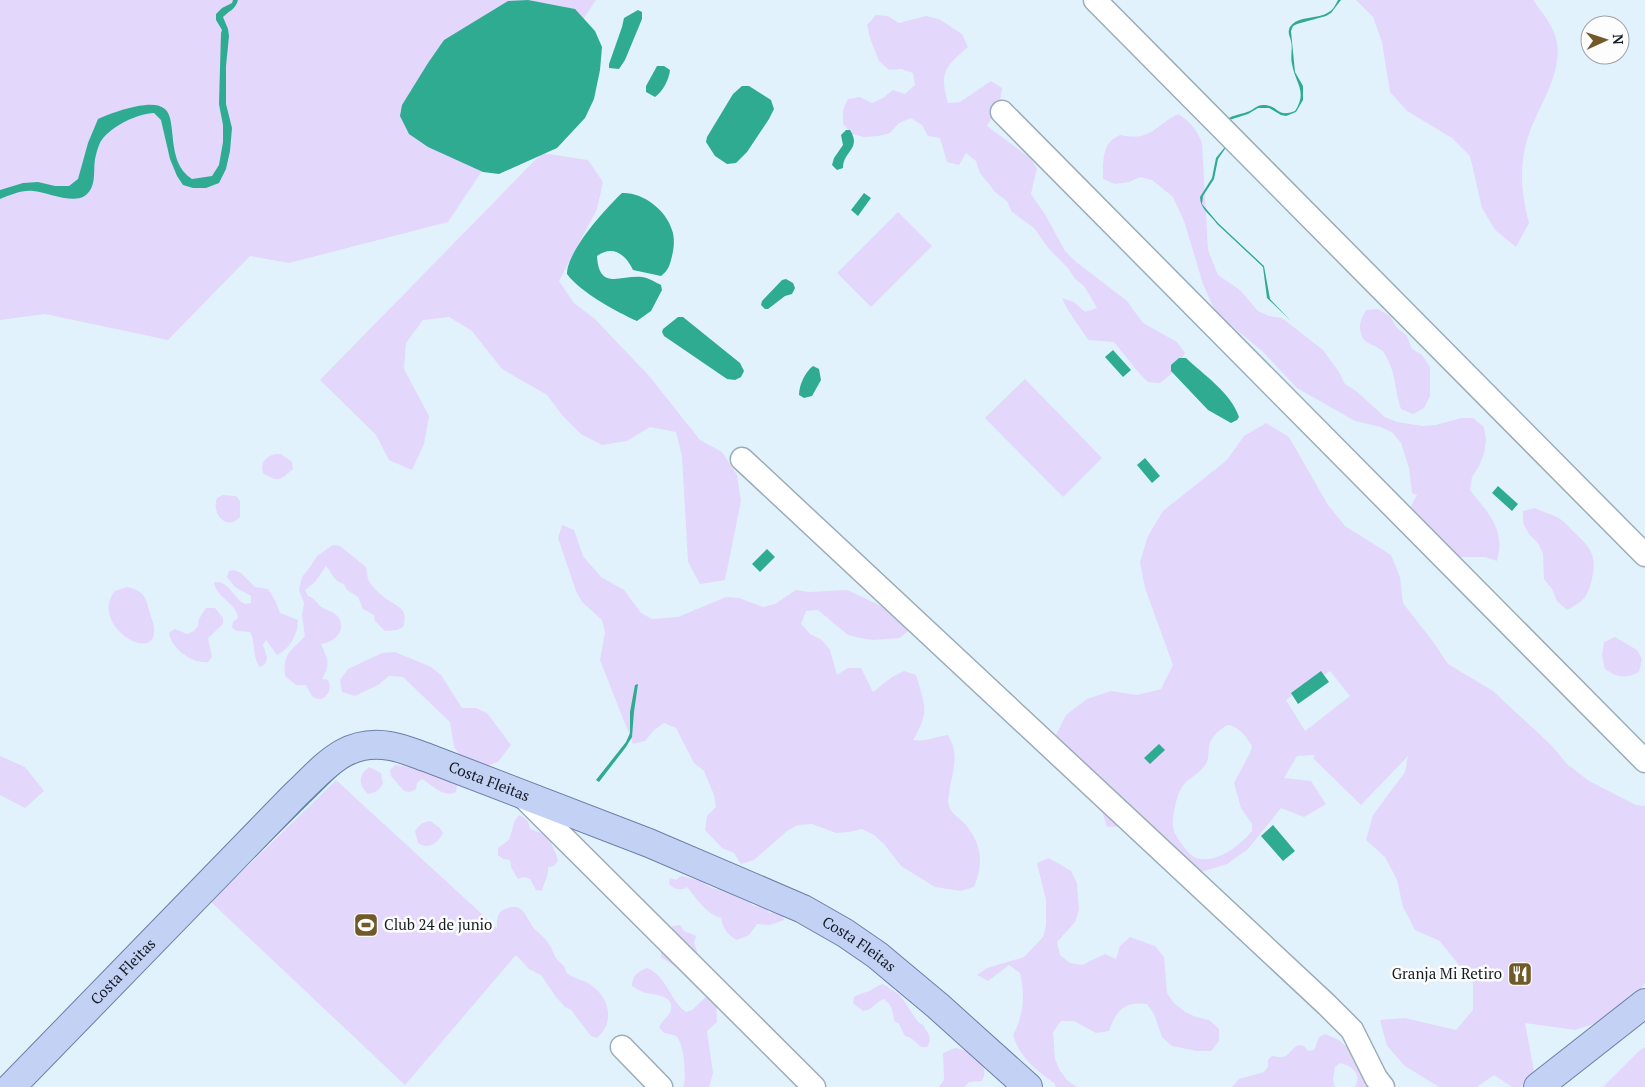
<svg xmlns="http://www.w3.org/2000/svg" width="1645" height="1087" font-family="'PT Serif',serif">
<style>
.green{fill:#e3d7fc;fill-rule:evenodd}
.water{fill:#2fab91}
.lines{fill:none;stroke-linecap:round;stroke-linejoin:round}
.minor-casing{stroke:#9aadb9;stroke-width:25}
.major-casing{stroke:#6c7ea6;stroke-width:30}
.minor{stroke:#fff;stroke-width:22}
.major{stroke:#c3d1f5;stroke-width:28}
.labels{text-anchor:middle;stroke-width:5;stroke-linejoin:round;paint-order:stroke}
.street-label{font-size:15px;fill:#151c21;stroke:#fdfdfd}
.poi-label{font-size:15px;fill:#151c21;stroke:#fdfdfd;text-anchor:start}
</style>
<rect width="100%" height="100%" fill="#e2f2fd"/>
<g class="green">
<path d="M0,0H596L448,222L289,263L250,256L168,340L45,314L0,320Z"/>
<path d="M1356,0H1533C1542,12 1555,28 1557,43C1562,79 1534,111 1526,144C1519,172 1522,196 1529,223L1516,247L1495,230L1482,208L1470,156L1452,138L1407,111L1390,92L1382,42L1373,17Z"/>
<path d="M876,15L888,16L899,23L926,16L939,19L962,34L968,47C945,67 939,72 948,103L960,102L991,81L1002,88L1000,102L987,126L1029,157L1037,168L1031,194L1046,216L1065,251L1075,261L1127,301L1143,323L1177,342L1185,353C1179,367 1172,374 1160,383L1148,382L1138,372L1114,342L1088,340C1080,326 1068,313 1062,298L1074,302L1085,312L1097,308L1084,286L1075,279L1068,268L1049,249L1034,228L1012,212L1007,201L996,193L980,173L976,161L966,153L959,165L947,162L940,138L928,136L922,125L911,118L899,123L890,133L878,136L864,137L852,134L843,124V110L848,99L860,97L872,103L883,98L893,90L905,94L915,85L913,73L901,69L889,70L879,61L870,38L867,25Z"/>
<path d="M1178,114C1191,122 1197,130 1202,143L1208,250L1218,275L1240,290L1258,311L1269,316L1282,318L1323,350L1339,372L1345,384L1356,391L1385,417L1397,422L1423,426L1436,425L1461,418H1473L1484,427L1486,440L1484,454L1479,466L1472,477L1470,490C1488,513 1506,529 1497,561L1485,557H1459L1411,518V506L1417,495L1412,493L1409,468L1401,443L1393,433L1381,427L1355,421L1297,388L1262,351L1232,326L1221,319L1214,309L1203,284L1184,221L1173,197L1152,180L1140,177L1129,182L1115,184L1103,179C1103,168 1102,151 1110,142C1112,139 1117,137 1120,135C1150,142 1155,126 1178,114Z"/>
<path d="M542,153L588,160L603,182L597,209L559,281L574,303L595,319L650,377L700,440L722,452L737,475L741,501L725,580L700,584L688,562L682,456L676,432L650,427L627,441L602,445L581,434L562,415L547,395L502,369L472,331L449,317L423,320L406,343L404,369L429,416L424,444L412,470L389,460L376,435L320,380Z"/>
<path d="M898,212L932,246L871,307L837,273Z"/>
<path d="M1378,309L1390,316L1396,327L1407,336L1412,349L1422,355L1430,367V396L1424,408L1413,414L1401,409C1395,393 1396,375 1388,360C1386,357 1384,351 1381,350C1374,344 1363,344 1361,333C1358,324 1362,318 1366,310Z"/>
<path d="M1025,379L1102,458L1063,497L985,418Z"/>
<path d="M1266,423L1289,437L1328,505L1345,526L1391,555L1400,577L1403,603L1434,643L1448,664L1493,691L1551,745L1567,764L1589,781L1636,805L1645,806V983L1624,1014L1575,1030L1525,1023L1534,1071L1521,1087H1512L1494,1075L1477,1087H1439L1405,1066L1387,1046L1380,1020L1405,1018L1456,1030L1473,1010V983L1440,941L1415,930L1403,907L1397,880L1385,857L1366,840L1373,815L1405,772L1408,756L1361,805L1313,758L1315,755L1297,756L1284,778L1311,781L1326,804L1304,817L1281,808L1248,849L1227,864L1178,879L1132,826L1107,827L1091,775L1054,739L1066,715L1087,699L1111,691L1137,695L1161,689L1173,665L1145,588L1140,562L1148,536L1163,511L1227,460L1244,436ZM1330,671L1350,696L1305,731L1286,700ZM1228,725C1240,727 1246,737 1252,746L1250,753L1234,783L1241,808L1252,824V831C1240,846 1216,864 1196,858C1190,856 1185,848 1182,844C1176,836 1172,830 1173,820C1174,809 1177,792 1185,783C1192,776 1202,772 1207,762C1209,757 1208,752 1209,747C1210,737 1220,729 1228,725Z"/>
<path d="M275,454H281L292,462L293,469C280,480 279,483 263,473C260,463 265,457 275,454Z"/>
<path d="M223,495L236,496L240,501V517C226,532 211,513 217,498Z"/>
<path d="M1535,508C1542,512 1555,515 1560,519C1565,522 1570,528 1574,532C1591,548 1597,555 1592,579C1587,598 1584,601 1567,610L1557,601L1552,589L1544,579L1543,554L1538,543L1529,534L1523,523V511Z"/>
<path d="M562,525L574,530L583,556L601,577L624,590L641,613L652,619L678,617L726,597L739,598L763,607L775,604L796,590L809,592L847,590L905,617L910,629L900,638L873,640L860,638L848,635L818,610L806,611L801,624L810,634L822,640L830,650L837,675L848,668H861L873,692L892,677L904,671L916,675C925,705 930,712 913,740C926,742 934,737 948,735C959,754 954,766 950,787C950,792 948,798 948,802C950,813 957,816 964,823C982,842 984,864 974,887L961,891L935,887L901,866L884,844L874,835L862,829L849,832L836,833L812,824L798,825L787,831L754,860L741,864L734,853L722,848L705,830L707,816L716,807L714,795L704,771L694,763L676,728L664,723L654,730L645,741L633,744L600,660L605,632L602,620L582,602L576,591L558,538Z"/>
<path d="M333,545L340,546L366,567C367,570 367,575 368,579C371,587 384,598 391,602C404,609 407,613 403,627L397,630L385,631L375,621L374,615L363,609L358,597L347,590L344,584C333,581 333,574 326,566L315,582L305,590L308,596C316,598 317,605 323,608C326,610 331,611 334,613C350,626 337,642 321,644C328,661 331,663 322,679L328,680C334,692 322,705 312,696C310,693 308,689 306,685H296L285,676C283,653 290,652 305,636L302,616L304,603L299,590L302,577L310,567L317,556Z"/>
<path d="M234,570L241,573L255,587L268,589L275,600L280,613L298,620C298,634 290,649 277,655L266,640L263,645L267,657L266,663L260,667C252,658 256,643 250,632L237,631L232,628L233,622L238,618C236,602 216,598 214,582C230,581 233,598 245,604L251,603V596L235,587L227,577L229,571Z"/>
<path d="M127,587C142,590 146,596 149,610C151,618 155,624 154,633C151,663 89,623 115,591Z"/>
<path d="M206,608H215L223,618V624L208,638L212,657L208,662C192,664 171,648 169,633L175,629L187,634L194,631L198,626L199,619Z"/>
<path d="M1615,637L1637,650L1642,659L1639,672C1624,679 1619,678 1605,669L1602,656L1604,642Z"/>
<path d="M395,652L431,667L441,675L462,708H476L487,713L511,745L498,762L486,766L461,757L454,747L450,722L403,677L389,676L378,685L355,696L342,692L340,680L348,669L382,653Z"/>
<path d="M0,756L25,767L44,791L25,808L0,795Z"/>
<path d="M395,765C403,765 440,774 447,778C451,779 454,782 457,785L456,792C443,798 434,786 422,779L417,783L416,789L410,792L404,791L391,776L390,770Z"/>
<path d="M369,767L381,773L383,784C379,790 376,793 368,794C358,785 358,775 369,767Z"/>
<path d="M336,780L497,928C497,921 496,912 505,909C523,901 525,916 533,927C538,933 545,937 549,944C552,948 553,954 556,958C558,961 561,963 564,966C565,968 565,971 567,973C573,979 585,980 591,985C610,998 615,1022 597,1038L591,1036L571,1010L565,1007L556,997L541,975L529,969L516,955L405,1085L211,902Z"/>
<path d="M519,815C526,818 529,821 530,829C541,833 550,834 552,845C554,851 557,855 558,861L554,866L548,867C549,876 544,882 542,891L536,890L530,879L524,877L518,879L511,867L510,860L503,859L498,855V848L509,840L515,820Z"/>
<path d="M430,821L440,828L443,833C438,843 429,850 418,843L415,831C419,825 422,822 430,821Z"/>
<path d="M1049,858L1071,871L1077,883L1079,910L1075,922L1057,942L1060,955L1070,963L1082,965L1105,954L1116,959L1120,946L1130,937L1155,946L1164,957L1167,993L1174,1003L1185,1012L1196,1017L1209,1020L1219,1029V1041L1211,1051H1197L1172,1046L1162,1037L1154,1014L1147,1004C1124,1001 1116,1011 1109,1031L1096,1033L1074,1021H1061L1053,1032L1055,1059L1060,1071L1068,1081L1077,1087H1056L1054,1083C1036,1070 1020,1058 1013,1035C1024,1015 1025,995 1020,973L1009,965L988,981L977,975L987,968L1024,957L1043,937L1046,925V900L1037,863Z"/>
<path d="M681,876L700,881L712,888L731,892L736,897L749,902L753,906L766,907L769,913L775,912L782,914L784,920L770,925L757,924L749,935L737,940C727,935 723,928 721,918C705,913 697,899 687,887C680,891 675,890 669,884L670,878L676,880Z"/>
<path d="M680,925L684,931L696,936L694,943L698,954L677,968L661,957V951L658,945L673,926Z"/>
<path d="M647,968C666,975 670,1001 686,1012L692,1010L706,997H712L716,1002L717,1022L707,1031L713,1073L709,1087H683C687,1079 684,1044 677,1037C674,1034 667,1034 663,1032L659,1027C662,1020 669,1017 671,1010C675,994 651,995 643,992C640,991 636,988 632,986C632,976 638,971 647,968Z"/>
<path d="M883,984L900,995L918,1022L923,1025L929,1035L930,1041L927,1047H921L911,1038L905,1036L899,1024L894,1021C893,1011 892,1005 884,999C875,1002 873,1010 863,1011L853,1003L854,997C858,994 861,994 866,992C873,990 876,986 883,984Z"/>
<path d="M1325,1034L1337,1039L1358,1055L1374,1087H1355C1362,1074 1353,1066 1340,1063L1335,1067L1333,1080L1335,1087H1232L1239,1079L1264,1072L1268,1067V1060L1272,1056C1291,1060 1286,1052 1298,1045L1304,1046L1308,1051L1314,1050L1319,1037Z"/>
<path d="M1645,1047V1087H1603L1639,1051Z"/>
<path d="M955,1048C970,1050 992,1064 982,1081L969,1082L964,1087H939L944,1080L943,1053Z"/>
</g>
<g class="water">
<path d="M233,0H238C236,9 229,11 223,17L228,29L229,36L226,66V104L232,128L230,151L226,169L219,183L206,188H193L183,185L177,176L170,159L161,120L154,113C138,113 110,127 101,141C99,144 97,151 96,155C92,168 98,185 86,195C74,205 47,192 33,191C21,190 11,195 0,199V190L23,183L38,182L55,186H69L78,179L88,143L98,119C112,113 123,109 138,106C147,105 157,103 165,109C178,120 165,162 192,179L212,176L219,165L223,142V125L219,104L221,33L222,30L216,20V14L222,8L232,3Z"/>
<path d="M528,0L575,9L595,31L602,47L600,70L594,99L585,118L557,148L499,174L483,172L428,147L409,134L400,116L402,105L428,63L444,40L508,1Z"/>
<path d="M1338,0H1341L1331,13L1326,16L1297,24L1293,26L1291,31L1295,72L1303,86V100L1296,112L1286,116L1281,115L1269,108H1258L1248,114L1226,121C1230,115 1240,115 1247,112C1254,110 1257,104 1265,105C1279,106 1277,118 1295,111C1308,91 1295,83 1292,64C1290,57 1293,49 1291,41C1290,36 1287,33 1290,27C1298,15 1318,20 1329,12C1333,10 1336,4 1338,0Z"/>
<path d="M638,10L642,12V19L625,60L619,69L609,68V64L622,27L624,18Z"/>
<path d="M657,66H664L670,70C669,80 663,91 655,97L646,92V86Z"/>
<path d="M742,86H749L771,100L774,109L769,119L747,152L736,163L727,164L715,156L706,142L707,137L733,94Z"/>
<path d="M846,130H850C862,149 843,151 843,168L837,170L832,165L834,158L843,145L841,135Z"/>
<path d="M1224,144L1227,146L1218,159L1214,179L1203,196L1202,204L1218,223L1264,266L1270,299L1290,320L1267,298L1263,267L1217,224C1211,215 1200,209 1200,197L1212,178L1216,158L1225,147Z"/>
<path d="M622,193C643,192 666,210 672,230C675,238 674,248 672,256C670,265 668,271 661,276L633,270C626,255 613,244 597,256C599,291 620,275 642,277C649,278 655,282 661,285L662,290L651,311L637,321C617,312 580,292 567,274C567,251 606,208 622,193Z"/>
<path d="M864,193L871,198L858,216L851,210Z"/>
<path d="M786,279L793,283L795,288L792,294L785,296L768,309H765L761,305L762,301L782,280Z"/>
<path d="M678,317H683L740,363L744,371L741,377L735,380L727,379L664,336L662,332L663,329Z"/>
<path d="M1113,350L1131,370L1123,377L1105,357Z"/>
<path d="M1179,358H1186C1204,375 1231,393 1239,417L1237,420L1231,423L1208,410L1171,371V365Z"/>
<path d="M813,366L819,369L821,380L812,396L804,398L799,395C799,385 805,372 813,366Z"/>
<path d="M1145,458L1160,476L1152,483L1137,465Z"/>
<path d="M1498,486L1518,504L1512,511L1492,493Z"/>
<path d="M767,549L775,557L760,572L752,564Z"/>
<path d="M1321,671L1329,682L1298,704L1291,693Z"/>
<path d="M638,684L634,712L632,737L626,747L599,782L596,780L626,742L630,733V712L635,685Z"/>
<path d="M1159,744L1165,750L1150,764L1144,758Z"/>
<path d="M342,767L345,768L212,899L210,898Z"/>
<path d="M1273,825L1295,851L1283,861L1261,836Z"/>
</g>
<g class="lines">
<defs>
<g id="minor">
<path d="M1095,0L1645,555"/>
<path d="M1002,112L1645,761"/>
<path d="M742,459L1327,1005L1352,1030L1376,1078L1383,1087"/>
<path d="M522,796L814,1087"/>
<path d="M622,1047L661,1087"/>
</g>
<g id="major">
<path id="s1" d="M11,1087L294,796C324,768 345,738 390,746C403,748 416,754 428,758L649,843L803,909L845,933L877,955L938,1006L1028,1087"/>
<path d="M1538,1087L1645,1003"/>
</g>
</defs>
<use href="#minor" class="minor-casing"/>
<use href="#major" class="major-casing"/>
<use href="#minor" class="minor"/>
<use href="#major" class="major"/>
</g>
<defs>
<symbol id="stadium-square" viewBox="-11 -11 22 22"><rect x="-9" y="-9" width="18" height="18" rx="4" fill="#72592a" stroke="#fdfdfd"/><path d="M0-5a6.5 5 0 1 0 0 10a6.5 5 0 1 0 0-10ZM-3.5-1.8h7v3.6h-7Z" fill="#fff"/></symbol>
<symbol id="restaurant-square" viewBox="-11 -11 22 22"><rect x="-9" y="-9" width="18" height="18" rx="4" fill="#72592a" stroke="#fdfdfd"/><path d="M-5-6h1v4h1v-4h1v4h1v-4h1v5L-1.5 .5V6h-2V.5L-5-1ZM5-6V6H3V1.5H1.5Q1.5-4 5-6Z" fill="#fff"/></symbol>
</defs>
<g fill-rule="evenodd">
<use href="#stadium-square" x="352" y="911" width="28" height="28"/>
<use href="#restaurant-square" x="1506" y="960" width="28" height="28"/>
</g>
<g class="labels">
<g class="street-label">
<text dy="5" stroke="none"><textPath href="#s1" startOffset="625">Costa Fleitas</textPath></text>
<text dy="5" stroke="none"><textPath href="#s1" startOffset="1030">Costa Fleitas</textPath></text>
<text dy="5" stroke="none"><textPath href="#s1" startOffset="161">Costa Fleitas</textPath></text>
</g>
<g class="poi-label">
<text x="384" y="930">Club 24 de junio</text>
<text x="1502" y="979" text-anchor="end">Granja Mi Retiro</text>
</g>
</g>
<g transform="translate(1605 40) rotate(87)"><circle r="24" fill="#fdfdfd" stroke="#a0a3a5"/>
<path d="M0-4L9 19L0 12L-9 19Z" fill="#72592a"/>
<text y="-8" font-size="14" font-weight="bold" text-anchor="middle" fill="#151c21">N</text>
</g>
</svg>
